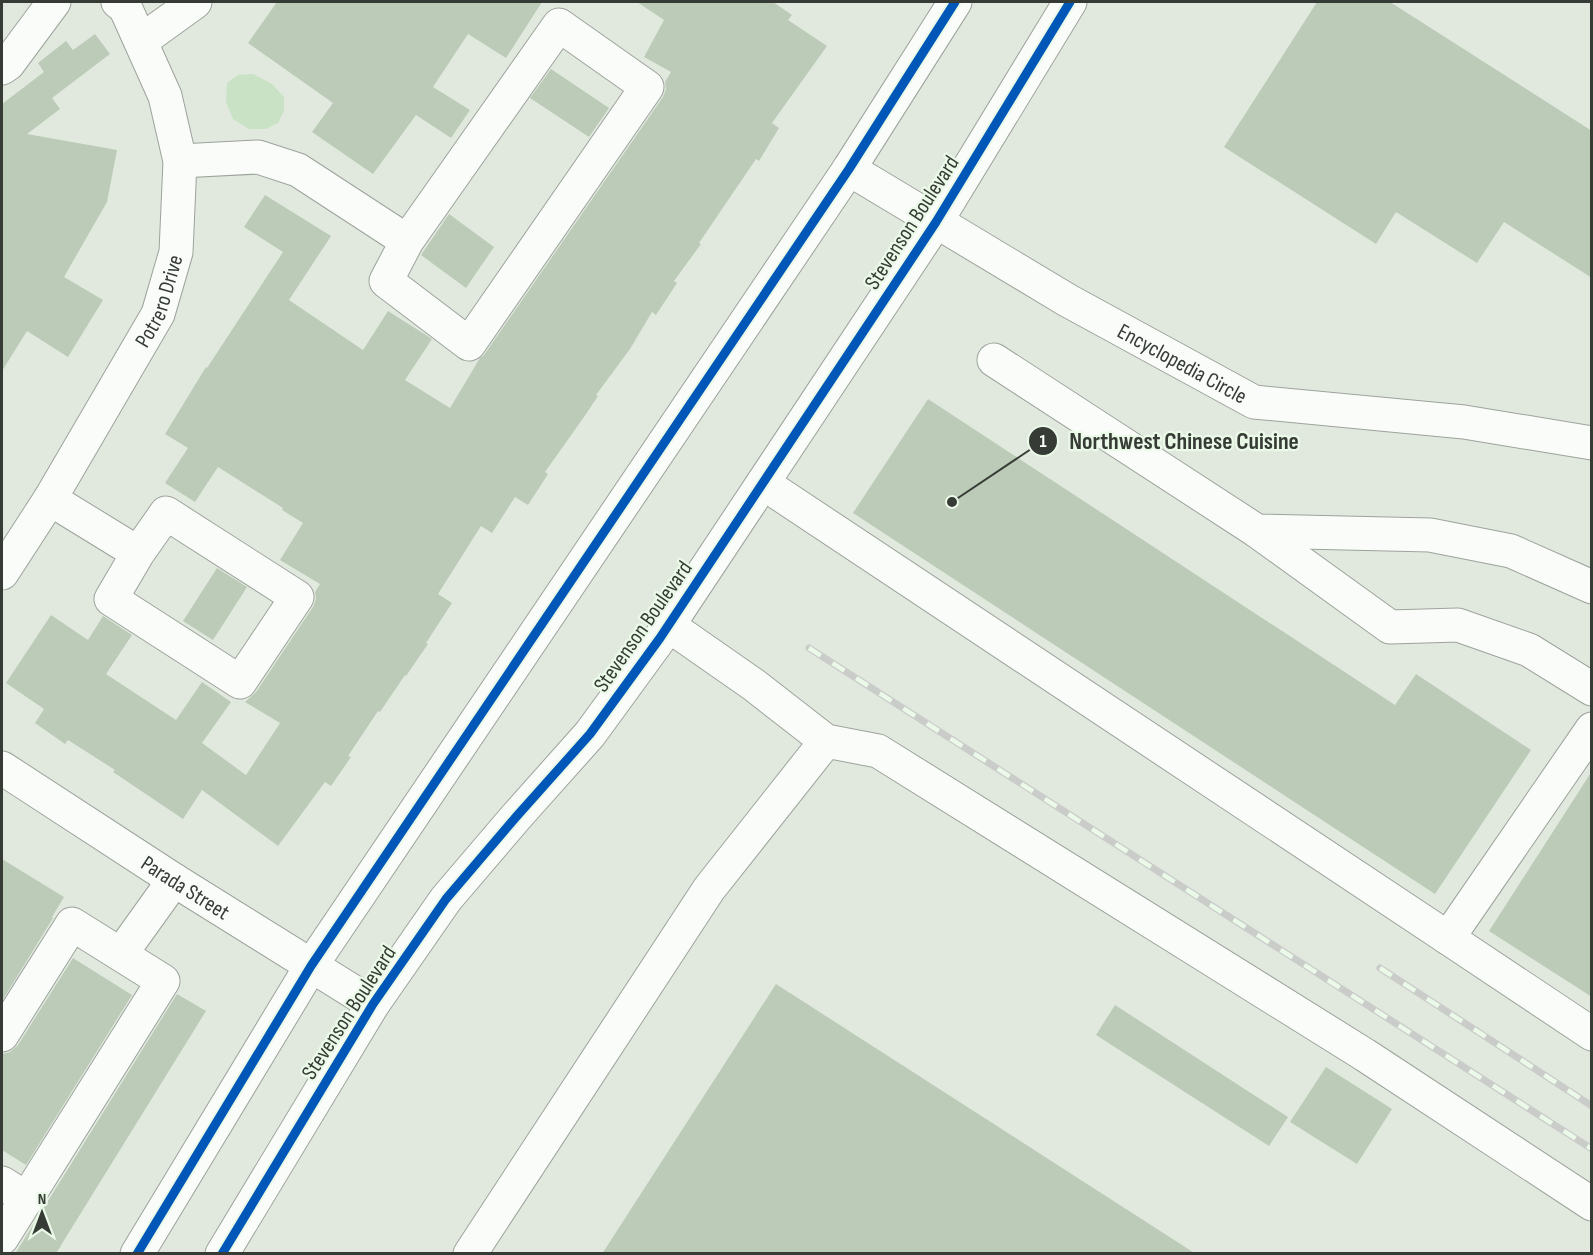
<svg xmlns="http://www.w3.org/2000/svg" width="1593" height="1255" font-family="'Sofia Sans Condensed',sans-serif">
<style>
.green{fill:#c9e2c5}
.building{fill:#bccbb8}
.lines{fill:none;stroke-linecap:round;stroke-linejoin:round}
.minor-casing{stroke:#9ca39b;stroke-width:35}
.major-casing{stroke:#9ca39b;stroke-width:35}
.minor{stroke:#fafcfa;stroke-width:33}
.major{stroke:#fafcfa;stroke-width:33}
.rail-casing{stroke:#caccca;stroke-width:7}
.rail{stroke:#ebfae8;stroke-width:4.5;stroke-dasharray:14;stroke-linecap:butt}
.cycleway-casing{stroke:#ebfae8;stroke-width:13}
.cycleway{stroke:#0057b8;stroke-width:9}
.labels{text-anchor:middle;stroke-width:4.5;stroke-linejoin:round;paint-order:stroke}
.street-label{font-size:22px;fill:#363c35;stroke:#ebfae8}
.leader{fill:none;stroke:#363c35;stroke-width:2}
.callout-dot{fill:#363c35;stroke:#ebfae8;stroke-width:2}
.mark-label{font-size:18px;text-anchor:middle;font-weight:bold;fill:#fff}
.callout-label{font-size:24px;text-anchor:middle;font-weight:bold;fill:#363c35;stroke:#ebfae8;stroke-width:4.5;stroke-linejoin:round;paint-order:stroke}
</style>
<rect width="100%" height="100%" fill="#e1e9df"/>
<path class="green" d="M253,74L272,84L284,97V111L278,123L266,129H249L233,119L226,102L227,83L238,75Z"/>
<g class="building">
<path d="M277,2H542L506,58L468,34L433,87L470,110L451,138L416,115L373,174L312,132L333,103L248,43Z"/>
<path d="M637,2H773L792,15L788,20L827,46L772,123L779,128L759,161L756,159L699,243L701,244L674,281L677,283L656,315L652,312L630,349L596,395L598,396L584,417L545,472L548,474L528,505L515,497L492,533L481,526L438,594L452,603L426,643L428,644L406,676L405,675L380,712L378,711L348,756L351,757L331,786L325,782L278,846L202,790L183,819L113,772L115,770L68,740L65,744L35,723L44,709L6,683L51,615L88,640L103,616L132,635L106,674L176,720L202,682L231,702L202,743L246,775L280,723L245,702L256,692L313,607L316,599L315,592L320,584L280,560L303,523L282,510L283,508L218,467L195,502L165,483L188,448L165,434L206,367L207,368L283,252L244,227L265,195L331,236L289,300L363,350L388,311L429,337L432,339L405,380L450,408L480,358L484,355L663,97L666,89L665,82L671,72L644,57L664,20Z"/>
<path d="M1317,2H1390L1592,131V278L1504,222L1477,263L1396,212L1376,244L1224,147Z"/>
<path d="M95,34L110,54L52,98L60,109L27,134L117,150L107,202L64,277L103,300L68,357L27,331L2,371V104L44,72L38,63L66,41L73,50Z"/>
<path d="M551,69L609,108L589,137L530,98Z"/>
<path d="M449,214L494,247L466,288L421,255Z"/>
<path d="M928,399L1395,705L1416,674L1531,750L1435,894L853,513Z"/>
<path d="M217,568L247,587L213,640L183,621Z"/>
<path d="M1592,771V997L1489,931Z"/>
<path d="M2,859L64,897L52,917L53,918L2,1001Z"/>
<path d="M73,958L132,995L26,1165L2,1150V1054L10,1052L18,1045Z"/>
<path d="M776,984L1196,1254H602Z"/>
<path d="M177,994L206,1011L63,1242L56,1254H15Z"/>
<path d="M1115,1005L1288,1117L1269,1146L1096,1035Z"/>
<path d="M1326,1067L1392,1109L1357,1164L1290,1122Z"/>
</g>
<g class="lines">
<defs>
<g id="minor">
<path d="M141,41L195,2"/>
<path d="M2,68L8,64L54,2"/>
<path d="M180,161L258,157L298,170L407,241L559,25L647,87L469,344L386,281L407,241"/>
<path id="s1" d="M849,169L1067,300L1254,402L1464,422L1592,443"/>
<path d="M994,360L1257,531L1430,535L1511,551L1592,587"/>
<path d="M763,483L1448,938L1592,1034"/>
<path d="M50,499L138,553L166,513L297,597L240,682L111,599L138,553"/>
<path d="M1257,531L1390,627L1458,625L1529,650L1592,689"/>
<path id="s2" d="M2,573L50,499L158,314L176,252L180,161L165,96L125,7L118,2"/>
<path d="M668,625L754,685L826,741L878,751L1365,1055L1592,1204"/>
<path id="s3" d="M2,768L174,880L373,1004"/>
<path d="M1448,938L1592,729"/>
<path d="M121,954L174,880"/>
<path d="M2,1035L72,924L163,981L2,1238"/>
<path d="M2,1183L27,1199"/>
<path d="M470,1254L709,889L826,741"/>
</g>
<g id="major">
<path d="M137,1254L311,966L849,169L955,2"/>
<path d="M222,1254L373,1004L446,899L516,817L590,734L660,638L936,222L1070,2"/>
</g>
</defs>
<use href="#minor" class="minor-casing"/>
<use href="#major" class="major-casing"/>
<use href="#minor" class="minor"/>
<use href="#major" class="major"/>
<defs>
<g id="rail">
<path d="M809,648L1592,1149"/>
<path d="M1380,968L1592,1106"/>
</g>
</defs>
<use href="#rail" class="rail-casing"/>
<use href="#rail" class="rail"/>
<defs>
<g id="cycleway">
<path d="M137,1254L311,966L849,169L955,2"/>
<path d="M222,1254L373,1004L446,899L516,817L590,734L660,638L936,222L1070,2"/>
</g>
</defs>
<use href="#cycleway" class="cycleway-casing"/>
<use href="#cycleway" class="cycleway"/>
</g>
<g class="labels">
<g class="street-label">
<text transform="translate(911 222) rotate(-57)" y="8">Stevenson Boulevard</text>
<text dy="8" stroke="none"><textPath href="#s2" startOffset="315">Potrero Drive</textPath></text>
<text dy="8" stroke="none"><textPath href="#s1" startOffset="386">Encyclopedia Circle</textPath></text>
<text transform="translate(642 626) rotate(-55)" y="8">Stevenson Boulevard</text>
<text dy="8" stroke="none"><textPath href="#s3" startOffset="219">Parada Street</textPath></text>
<text transform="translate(348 1012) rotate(-57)" y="8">Stevenson Boulevard</text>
</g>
</g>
<path class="leader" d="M952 502L1043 441"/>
<g class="callout-dot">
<circle cx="952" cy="502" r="6"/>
<circle cx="1043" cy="441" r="15"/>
</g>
<g class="mark-label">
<text x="1043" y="447">1</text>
</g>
<g class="callout-label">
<text x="1184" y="449">Northwest Chinese Cuisine</text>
</g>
<rect width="1593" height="1255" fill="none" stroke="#363c35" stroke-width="6"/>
<g transform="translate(42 1213)" stroke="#ebfae8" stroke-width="4.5" paint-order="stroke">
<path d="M0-4.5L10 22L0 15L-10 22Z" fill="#363c35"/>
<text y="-9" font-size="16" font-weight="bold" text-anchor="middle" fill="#363c35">N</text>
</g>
</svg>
